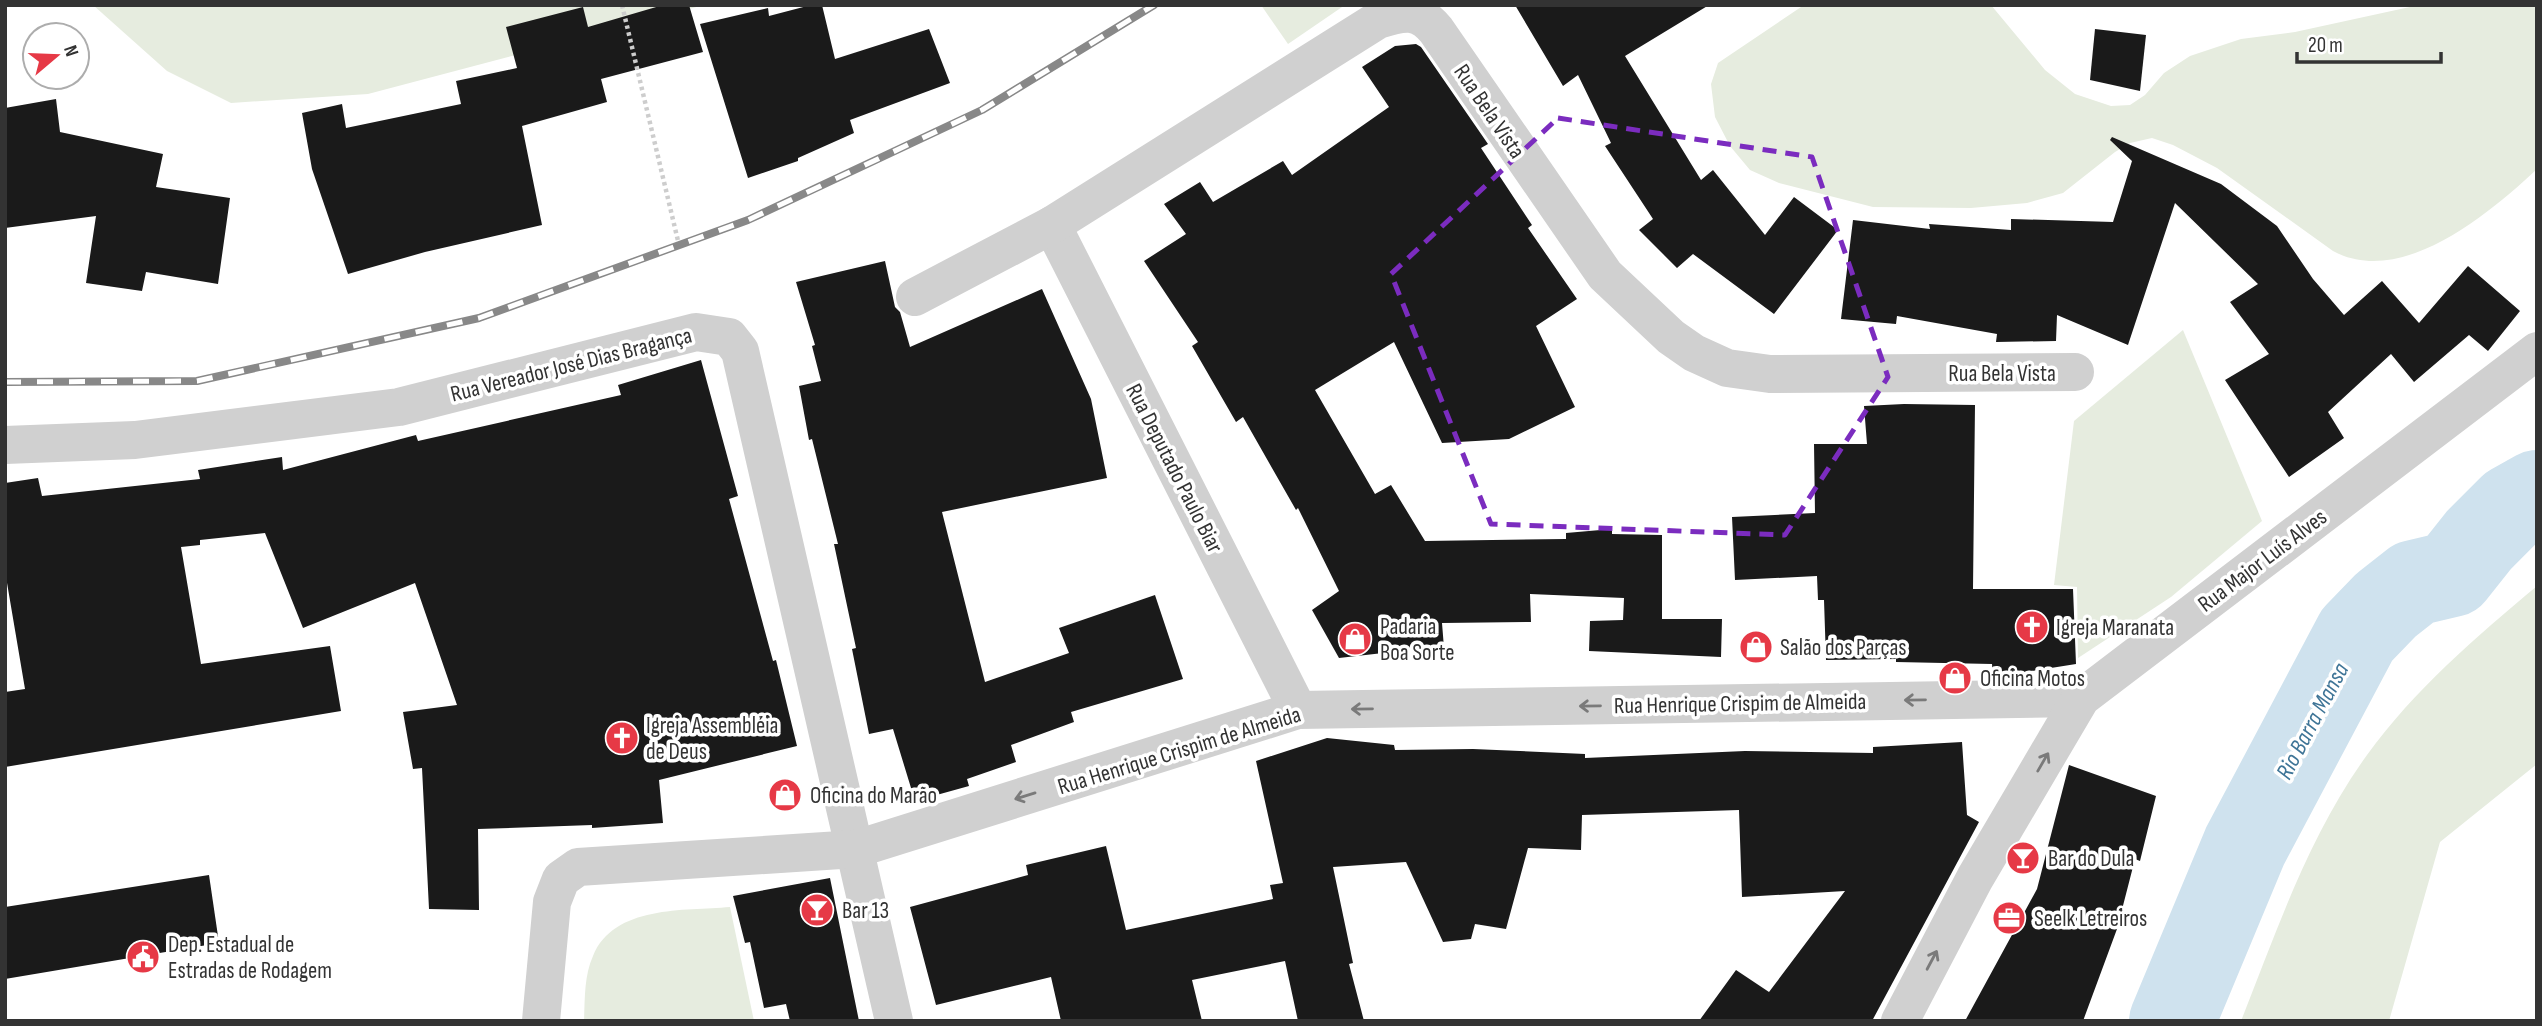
<svg xmlns="http://www.w3.org/2000/svg" width="2542" height="1026" font-family="'Sofia Sans Condensed',sans-serif">
<style>
.green{fill:#e6ecdf}
.lines{fill:none;stroke-linecap:round;stroke-linejoin:round}
.river{stroke:#cfe2ee;stroke-width:86}
.building{fill:#1a1a1a}
.path{stroke:#cdcdcd;stroke-width:4.5;stroke-dasharray:3.5 3.5;stroke-linecap:butt}
.minor{stroke:#d0d0d0;stroke-width:38}
.rail-casing{stroke:#888;stroke-width:8}
.rail{stroke:#fff;stroke-width:5;stroke-dasharray:16;stroke-linecap:butt}
.oneway{stroke:#7a7a7a}
.marked{fill:none;stroke:#7b2cbf;stroke-width:5;stroke-dasharray:14 9;stroke-linejoin:round}
.labels{text-anchor:middle;stroke-width:7;stroke-linejoin:round;paint-order:stroke}
.street-label{font-size:23px;fill:#333;stroke:#fff}
.poi-label{font-size:23px;fill:#333;stroke:#fff;text-anchor:start}
.water-label{font-size:24px;font-style:italic;fill:#3f7597;stroke:#fff}
</style>
<rect width="100%" height="100%" fill="#fff"/>
<g class="green">
<path d="M93,5H704L368,94L231,103L167,71Z"/>
<path d="M1261,5H1345L1288,44Z"/>
<path d="M1804,5H1991L2045,70L2075,94L2111,106L2130,105L2145,95L2164,73L2190,56L2241,39L2295,32L2419,5H2537V169C2489,214 2401,288 2333,251L2217,168L2173,145L2152,138L2130,143L2115,152L2063,193L2027,203L1971,208L1873,207L1779,183L1750,170L1730,146L1715,117L1711,84L1718,63Z"/>
<path d="M2183,330L2262,521L2171,597L2078,658L2077,587L2054,585L2074,421Z"/>
<path d="M2537,586V764L2440,842L2389,1021H2241C2277,930 2309,835 2367,755C2414,690 2476,637 2537,586Z"/>
<path d="M730,907L754,1021H584C585,999 584,976 593,956C614,905 684,911 730,907Z"/>
</g>
<g class="lines">
<path class="river" d="M2172,1021L2245,846L2357,635L2386,605L2414,583L2452,574L2479,540L2512,507L2537,493"/>
</g>
<g class="building">
<path d="M663,5H689L703,52L601,79L607,102L522,126L542,225L425,252L348,274L312,169L302,113L342,104L346,128L461,104L456,81L517,68L506,27L583,7L588,27Z"/>
<path d="M811,5H822L835,59L929,29L950,83L850,120L854,133L798,158V161L748,178L700,24L768,8L769,16Z"/>
<path d="M1515,5H1709L1625,56L1701,180L1713,170L1765,235L1794,197L1838,230L1774,314L1693,254L1677,268L1639,230L1653,219L1605,146L1611,143L1578,75L1563,86Z"/>
<path d="M2095,29L2146,35L2140,91L2090,80Z"/>
<path d="M1416,44L1421,47L1488,144L1481,148L1532,225L1528,228L1577,299L1536,326L1575,407L1509,439L1442,443L1394,342L1315,390L1375,494L1391,485L1425,541L1566,539V533L1612,529V534L1662,535V619H1722L1721,657L1589,651L1590,621L1623,620L1624,598L1530,594L1531,622L1442,623L1444,648L1391,649L1392,652L1339,658L1312,610L1339,591L1298,508L1296,510L1243,417L1236,422L1192,346L1198,342L1144,261L1186,234L1164,204L1200,182L1213,202L1283,161L1292,175L1389,107L1362,67L1395,46Z"/>
<path d="M56,99L60,132L163,154L156,187L230,198L218,284L146,272L142,291L86,283L96,216L5,228V108Z"/>
<path d="M2112,137L2221,184L2277,226L2313,279L2344,315L2382,281L2419,323L2468,266L2520,311L2488,351L2469,335L2414,382L2391,354L2328,412L2344,438L2289,477L2225,380L2269,354L2230,302L2258,284L2175,203L2128,345L2057,315L2056,341L1996,342L1997,334L1897,316L1896,324L1841,319L1853,220L1930,229L1929,224L2011,230V219L2113,222L2132,161L2110,140Z"/>
<path d="M885,261L895,307L900,312L910,347L1042,289L1091,399L1107,478L942,512L985,682L1069,653L1059,628L1155,595L1183,679L1071,712L1074,722L1011,745L1016,762L967,779L969,786L915,801L893,729L869,734L852,649L856,648L834,544H838L812,439L809,440L799,386L821,381L812,346L815,345L796,282Z"/>
<path d="M701,360L738,496L729,499L773,661L776,660L797,746L659,780L663,823L592,828V825L478,829L479,910L429,909L422,768L413,769L403,712L457,705L415,583L303,628L265,533L200,540V545L181,547L201,664L330,646L341,711L5,767V692L25,689L5,571V483L38,478L42,496L200,479L198,470L282,457L283,470L416,435L418,441L621,395L618,385Z"/>
<path d="M1904,404L1975,405L1973,589H2073L2076,664L1993,677L1992,664L1896,662V659L1826,660L1824,600H1818L1817,576L1735,580L1732,517L1815,513L1814,444H1867L1864,406Z"/>
<path d="M1327,738L1394,745L1395,750L1473,749L1585,754V758L1745,751L1873,753V747L1962,742L1967,815L1979,822L1872,1021H1699L1736,970L1769,992L1845,891L1742,897L1739,810L1582,815L1581,850L1528,848L1506,929L1475,924L1471,939L1443,942L1406,862L1333,867L1353,963L1349,964L1364,1021H1298L1285,961L1192,980L1202,1021H1061L1051,977L936,1005L910,907L1028,875L1026,865L1106,846L1126,930L1273,899L1270,885L1283,883L1256,761Z"/>
<path d="M2069,765L2156,796L2140,861L2135,859L2117,929L2083,1021H1965L2037,889Z"/>
<path d="M209,875L219,943L5,979V907Z"/>
<path d="M830,878L859,1021H790L786,1004L764,1008L750,942L745,943L733,896Z"/>
</g>
<g class="lines">
<path class="path" d="M622,5L679,245"/>
<g class="minor">
<path d="M1052,225L1298,710"/>
<path d="M915,297L1052,225L1378,20C1403,12 1418,8 1436,30L1605,275L1671,337L1694,353L1727,368L1770,374L2075,372"/>
<path d="M5,445L135,440L399,407L696,332L729,337L740,351L894,1021"/>
<path d="M541,1021L552,902L561,879L578,867L856,849L1298,710L2081,698"/>
<path d="M1900,1021L1975,878L2081,698L2537,351"/>
</g>
<defs>
<path id="rail" d="M5,382L197,381L479,318L748,220L982,110L1154,5"/>
</defs>
<use href="#rail" class="rail-casing"/>
<use href="#rail" class="rail"/>
</g>
<defs><path id="oneway-shaft" d="M-6 0H5M1.5-3L5.5 0L1.5 3" fill="none" stroke-width="1.6" stroke-linecap="round" stroke-linejoin="round" transform="scale(1.75)"/></defs>
<g class="oneway">
<use href="#oneway-shaft" transform="translate(1915 700) rotate(179)"/>
<use href="#oneway-shaft" transform="translate(1590 706) rotate(179)"/>
<use href="#oneway-shaft" transform="translate(1362 709) rotate(179)"/>
<use href="#oneway-shaft" transform="translate(2043 762) rotate(-60)"/>
<use href="#oneway-shaft" transform="translate(1025 796) rotate(163)"/>
<use href="#oneway-shaft" transform="translate(1932 960) rotate(-62)"/>
</g>
<path class="marked" d="M1558,118L1812,157L1888,377L1785,535L1491,524L1391,274Z"/>
<defs>
<symbol id="church-disc" viewBox="-11 -11 22 22"><circle r="9.5" fill="#e63946" stroke="#fff"/><path d="M-1.2-6h2.4v3.5h3.3v2.4h-3.3V6h-2.4V-.1h-3.3v-2.4h3.3Z" fill="#fff"/></symbol>
<symbol id="shop-disc" viewBox="-11 -11 22 22"><circle r="9.5" fill="#e63946" stroke="#fff"/><path d="M-5-2.5h2.3a2.7 3.5 0 0 1 5.4 0H5L5.5 6h-11ZM-1.5-2.5h3a1.5 2.3 0 0 0-3 0Z" fill="#fff"/></symbol>
<symbol id="bar-disc" viewBox="-11 -11 22 22"><circle r="9.5" fill="#e63946" stroke="#fff"/><path d="M-6-5H6L.8 .8V4.5H3.5V6h-7V4.5H-.8V.8Z" fill="#fff"/></symbol>
<symbol id="office-disc" viewBox="-11 -11 22 22"><circle r="9.5" fill="#e63946" stroke="#fff"/><path d="M-6-3h4V-5.5h4V-3h4V5H-6ZM-1-4.5V-3h2v-1.5ZM-6 0V1H6V0Z" fill="#fff"/></symbol>
<symbol id="civic-disc" viewBox="-11 -11 22 22"><circle r="9.5" fill="#e63946" stroke="#fff"/><path d="M-.6-6.5H3V-4.5H.6V-3L4-1V1h2V6H-6V1h2V-1L-.6-3ZM-1.2 2.5V6h2.4V2.5Z" fill="#fff"/></symbol>
</defs>
<g fill-rule="evenodd">
<use href="#church-disc" x="2013" y="608" width="38" height="38"/>
<use href="#shop-disc" x="1336" y="620" width="38" height="38"/>
<use href="#shop-disc" x="1737" y="628" width="38" height="38"/>
<use href="#shop-disc" x="1936" y="659" width="38" height="38"/>
<use href="#church-disc" x="603" y="719" width="38" height="38"/>
<use href="#shop-disc" x="766" y="776" width="38" height="38"/>
<use href="#bar-disc" x="2004" y="839" width="38" height="38"/>
<use href="#bar-disc" x="798" y="891" width="38" height="38"/>
<use href="#office-disc" x="1990" y="899" width="38" height="38"/>
<use href="#civic-disc" x="124" y="938" width="38" height="38"/>
</g>
<g class="labels">
<g class="street-label">
<text transform="translate(1490 111) rotate(56)" y="8">Rua Bela Vista</text>
<text transform="translate(571 364) rotate(-14)" y="8">Rua Vereador José Dias Bragança</text>
<text x="2002" y="381">Rua Bela Vista</text>
<text transform="translate(1175 468) rotate(63)" y="8">Rua Deputado Paulo Biar</text>
<text transform="translate(2262 560) rotate(-37)" y="8">Rua Major Luís Alves</text>
<text transform="translate(1740 703) rotate(-1)" y="8">Rua Henrique Crispim de Almeida</text>
<text transform="translate(1179 750) rotate(-17)" y="8">Rua Henrique Crispim de Almeida</text>
</g>
<g class="poi-label">
<text x="1380" y="634">Padaria<tspan x="1380" dy="26">Boa Sorte</tspan></text>
<text x="2056" y="635">Igreja Maranata</text>
<text x="1780" y="655">Salão dos Parças</text>
<text x="1980" y="686">Oficina Motos</text>
<text x="646" y="733">Igreja Assembléia<tspan x="646" dy="26">de Deus</tspan></text>
<text x="810" y="803">Oficina do Marão</text>
<text x="2048" y="866">Bar do Dula</text>
<text x="842" y="918">Bar 13</text>
<text x="2034" y="926">Seelk Letreiros</text>
<text x="168" y="952">Dep. Estadual de<tspan x="168" dy="26">Estradas de Rodagem</tspan></text>
</g>
<g class="water-label">
<text transform="translate(2312 721) rotate(-62)" y="8">Rio Barra Mansa</text>
</g>
</g>
<rect width="2542" height="1026" fill="none" stroke="#333333" stroke-width="14"/>
<g transform="translate(56 56) rotate(71)"><circle r="33" fill="#ffffff" stroke="#adadad" stroke-width="2"/>
<path d="M0-5L12 26L0 18L-12 26Z" fill="#e63946"/>
<text y="-10" font-size="19" font-weight="bold" text-anchor="middle" fill="#333333">N</text>
</g>
<path d="M2297 52v10h144v-10" fill="none" stroke="#333333" stroke-width="3.5"/>
<text x="2308" y="52" font-size="21" fill="#333333" stroke="#ffffff" stroke-width="5" paint-order="stroke">20 m</text>
</svg>
